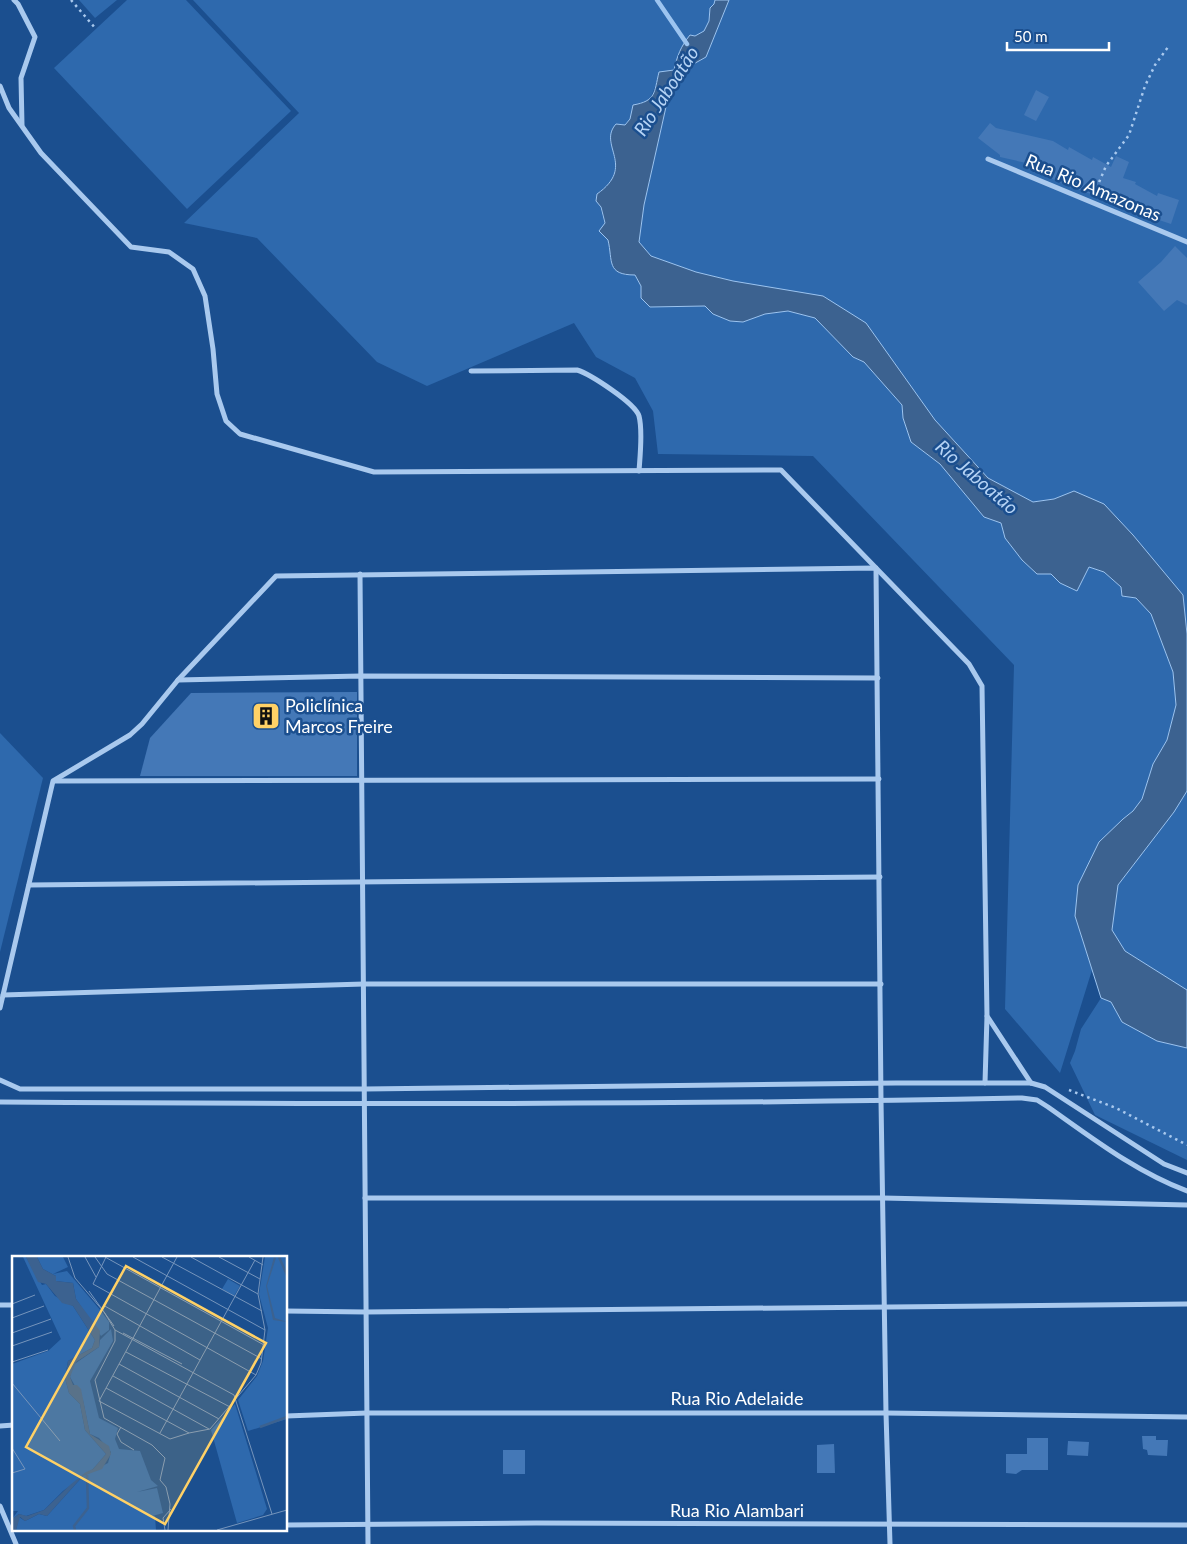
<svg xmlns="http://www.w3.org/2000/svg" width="1187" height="1544" font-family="Lato,sans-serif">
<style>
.green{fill:#2e69ad}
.water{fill:#3c6290;stroke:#9cc4f0}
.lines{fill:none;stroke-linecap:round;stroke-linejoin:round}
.stream{stroke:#9cc4f0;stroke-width:4.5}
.building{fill:#4478b7}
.path{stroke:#a9c9ee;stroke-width:2.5;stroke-dasharray:2.5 4;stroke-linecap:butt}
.street{stroke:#a9c9ee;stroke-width:5}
.labels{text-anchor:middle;stroke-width:5;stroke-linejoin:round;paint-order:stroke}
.street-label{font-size:18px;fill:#fff;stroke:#1b4f8f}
.poi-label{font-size:18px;fill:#fff;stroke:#1b4f8f;text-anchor:start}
.water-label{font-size:19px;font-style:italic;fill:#b5d3f5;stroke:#1b4f8f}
.inset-river{fill:none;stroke:#3c6290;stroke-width:2.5}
.inset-road{fill:none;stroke:#7695bc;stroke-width:1}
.view{fill:#ffd166;fill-opacity:0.15;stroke:#ffd166;stroke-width:2.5}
.inset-edge{fill:none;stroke:#fff;stroke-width:2.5}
</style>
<rect width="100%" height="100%" fill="#1b4f8f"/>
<g class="green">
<path d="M79,0H117L95,18Z"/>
<path d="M127,0H186L291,111L187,209L54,68Z"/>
<path d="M193,0H715L714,4L710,8L709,21L704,32L695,36L674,70L655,87L649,101L633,105L630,119L610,141C618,165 619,179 597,194L611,249V263L625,275H635L641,286V298L650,307L705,306L713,314L743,322L765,314L788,311L815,318L853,357L864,362L902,405L903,418L911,442L940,464L984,517L1001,523L1005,538L1022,560L1037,574H1051L1060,583L1089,567L1104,572L1121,587L1122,596L1136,598L1151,614L1173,672L1176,705L1167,740L1153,764L1142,799L1133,811L1123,819L1075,916L1092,970L1060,1073L1005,1009L1014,665L813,456L658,454L653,411L635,378L596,357L574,323L427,386L377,362L257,238L184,223L299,113Z"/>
<path d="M729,0H1187V634L1183,595L1133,535L1104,505L1074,491L1054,499L1033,502L988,478L935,420L866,323L733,281L696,272L651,256L639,242L644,205L668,98L690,66L706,57Z"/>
<path d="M0,733L43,778L0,952Z"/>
<path d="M1187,791V990L1125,951L1112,930L1118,885L1174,812Z"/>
<path d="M1101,998L1111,1002L1122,1022L1157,1041L1187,1048V1160L1095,1115L1070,1063L1075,1051L1081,1029Z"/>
</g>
<path class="water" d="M715,0H729L706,57L690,66L668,98L644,205L639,242L651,256L696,272L733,281L823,296L866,323L935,420L988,478L1033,502L1054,499L1074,491L1104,504L1133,535L1183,595L1187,634V791L1174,812L1118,885L1112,930L1125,951L1187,990V1048L1157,1041L1122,1022L1111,1002L1101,998L1075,916L1078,885L1099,842L1123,819L1133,811L1142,799L1153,764L1167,740L1176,705L1173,672L1151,614L1136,598L1122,596L1121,587L1104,572L1089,567L1077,591L1060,583L1051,574H1037L1022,560L1005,538L1001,523L984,517L940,464L911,442L903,418L902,405L864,362L853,357L815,318L788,311L765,314L743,322L730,321L713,314L705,306L650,307L641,298V286L635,275C606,275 613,261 608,240L599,231L605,223L601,207L596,201L597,194C637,166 597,145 616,124L625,125L630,119L633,105C656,101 654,93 659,72L674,70C677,56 681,46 690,35L695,36L704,31L709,21L710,8L714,4Z"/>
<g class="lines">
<path class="stream" d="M657,0L687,44"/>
</g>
<g class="building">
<path d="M1036,90L1049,97L1036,121L1024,115Z"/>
<path d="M990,123L996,128L1053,141L1068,150L1069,147L1092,160L1093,157L1111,167L1116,156L1129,162L1123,178L1136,182L1135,184L1157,196L1158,193L1179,200L1171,224L1150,217L1119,201L1118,204L1077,189L1076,190L1033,170L1035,165L1000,157V155L978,138Z"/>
<path d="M1175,246L1187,258V305L1177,300L1164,311L1138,282L1161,262Z"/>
<path d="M357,692V776H140L150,738L191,693Z"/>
<path d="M1142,1436H1156V1440H1168L1167,1456L1148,1455L1147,1450L1143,1449Z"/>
<path d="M1027,1438H1048V1470H1022L1016,1474L1006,1473V1454H1027Z"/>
<path d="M1068,1441L1089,1442L1088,1456L1067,1455Z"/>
<path d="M834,1444L835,1473H817V1445Z"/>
<rect x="503" y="1450" width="22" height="24"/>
</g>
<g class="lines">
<g class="path">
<path d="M71,0L96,29"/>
<path d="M1094,194L1106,166L1129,135L1145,86L1155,65L1168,47"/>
<path d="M1069,1090L1116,1108L1187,1145"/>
</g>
<g class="street">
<path d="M14,0L18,4L35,37L21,78L22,125"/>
<path d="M0,86L9,108L41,153L131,247L169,252L193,269L205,296L213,349L217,394L226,421L240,434L374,472L781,470L969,664L982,686L987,1016L1031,1083"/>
<path d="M988,159L1187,242"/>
<path d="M471,371L577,370C590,374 635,403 639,416C643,431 640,456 639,471"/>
<path d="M360,574L368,1544"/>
<path d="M178,680L276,576L876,568L881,1101L886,1413L890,1544"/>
<path d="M54,781L879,779"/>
<path d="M29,885L880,877"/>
<path d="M3,995L364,984H881"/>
<path d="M0,1008L53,781L130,735L142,724L178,680L361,676L878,678"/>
<path d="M0,1080L20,1089H365L896,1083H1031L1045,1087L1164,1164L1187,1173"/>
<path d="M985,1083L987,1016"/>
<path d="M0,1102C341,1104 681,1105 1022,1098L1037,1100L1048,1107C1092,1138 1136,1172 1187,1191"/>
<path d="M365,1198H883L1187,1205"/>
<path d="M0,1305H14"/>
<path d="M286,1311L366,1312L1187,1304"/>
<path d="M286,1416L367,1413H886L1187,1417"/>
<path d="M0,1426L14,1425"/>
<path d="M0,1506L16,1544"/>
<path d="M286,1525L536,1523L1187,1525"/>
</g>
</g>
<defs>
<symbol id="building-square" viewBox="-11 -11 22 22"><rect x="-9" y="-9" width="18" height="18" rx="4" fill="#ffd166" stroke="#1b4f8f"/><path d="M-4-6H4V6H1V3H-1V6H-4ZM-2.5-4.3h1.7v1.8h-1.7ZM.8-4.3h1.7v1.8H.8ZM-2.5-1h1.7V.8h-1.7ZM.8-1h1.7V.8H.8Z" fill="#111"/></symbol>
</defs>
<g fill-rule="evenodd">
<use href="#building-square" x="250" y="700" width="32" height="32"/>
</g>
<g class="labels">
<g class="street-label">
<text transform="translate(1093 188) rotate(23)" y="6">Rua Rio Amazonas</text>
<text x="737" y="1405">Rua Rio Adelaide</text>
<text x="737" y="1517">Rua Rio Alambari</text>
</g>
<g class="poi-label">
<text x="285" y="712">Policlínica<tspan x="285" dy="21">Marcos Freire</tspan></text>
</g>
<g class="water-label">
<text transform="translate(666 91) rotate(-57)" y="7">Rio Jaboatão</text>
<text transform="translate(977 477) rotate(41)" y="7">Rio Jaboatão</text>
</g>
</g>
<g transform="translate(12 1256)">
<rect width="275" height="275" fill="#1b4f8f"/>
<path d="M11,1H14L30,29L34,28L43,40L61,50L83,84L80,92L56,105L53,122L57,137L68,148L73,174L94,198L81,213L51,235L32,254L14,260L7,258L0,263L6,255H0V108L36,95L49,83ZM25,1H51L56,11L41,18L55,15L89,55L97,66V74L89,80L64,43L61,27L44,25V20L31,13ZM253,1H275V163L236,175L226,144L245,120L251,105L256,72L247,38ZM216,23L228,30L222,40L210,33ZM99,73L101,85L78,125L87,162L106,172L103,183L107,193L128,195L139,224L146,230L125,236L145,232L151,257L137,261L143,260L144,274H4L7,261L13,265L27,258L35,260L71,220L96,207L99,196L87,182L78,178L71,144L58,121L61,109L87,91L88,84ZM223,148L255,253L251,259L225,267L199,174Z" fill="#2e69ad"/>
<path d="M14,1H25L31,13L44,20V25L61,27L64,43L88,75L87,91L64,106L58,121L61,129H65L69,133L78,178L97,190L99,198L90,213L71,220L35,260L27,258L13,265L8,261L4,274H1L0,263L7,258L15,260L32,254L58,229L74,216L81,213L94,198L73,174L68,148L57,137L53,122L56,105L80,92L83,84L61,50L50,47L34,28L26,26ZM262,1L264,2L255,30L263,62L275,66L261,64L254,30Z" fill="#3c6290"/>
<path class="inset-river" d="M267,1L275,19M248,171L275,161M63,274L62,270L76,252L75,219"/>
<path class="inset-road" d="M56,1L63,22L92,56L103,74V85L83,124L92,162L140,189L153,202L148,224L154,231L158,248L156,274M73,1L84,21M83,1L95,18L250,103M93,1L252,89M94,1L81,28L244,119M121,1L253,74M150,1L250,55M165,1L87,145L158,183L177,177M179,1L246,38M207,1L248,23M237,1L251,9M77,35L102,70M0,48L23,39M91,49L188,104M0,62L32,50M103,74L222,139L260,258M0,77L39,63M111,77L170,108M0,90L40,76M114,96L218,151M0,106L36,94M107,108L207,163M101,120L197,173M0,127L48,185M94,132L177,177L198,173L244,119L249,107L253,74L246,38L251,1M109,171L105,178L109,186L122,194M148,177L243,4M0,192L13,213L0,217M153,274L151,262L159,253M205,274L275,254"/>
<path class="view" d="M114,10L254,87L153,268L14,191Z"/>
<rect width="275" height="275" class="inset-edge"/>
</g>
<path d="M1007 42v8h102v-8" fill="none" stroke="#ffffff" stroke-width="2.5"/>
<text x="1014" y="42" font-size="15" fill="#ffffff" stroke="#1b4f8f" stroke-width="4" paint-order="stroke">50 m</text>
</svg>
